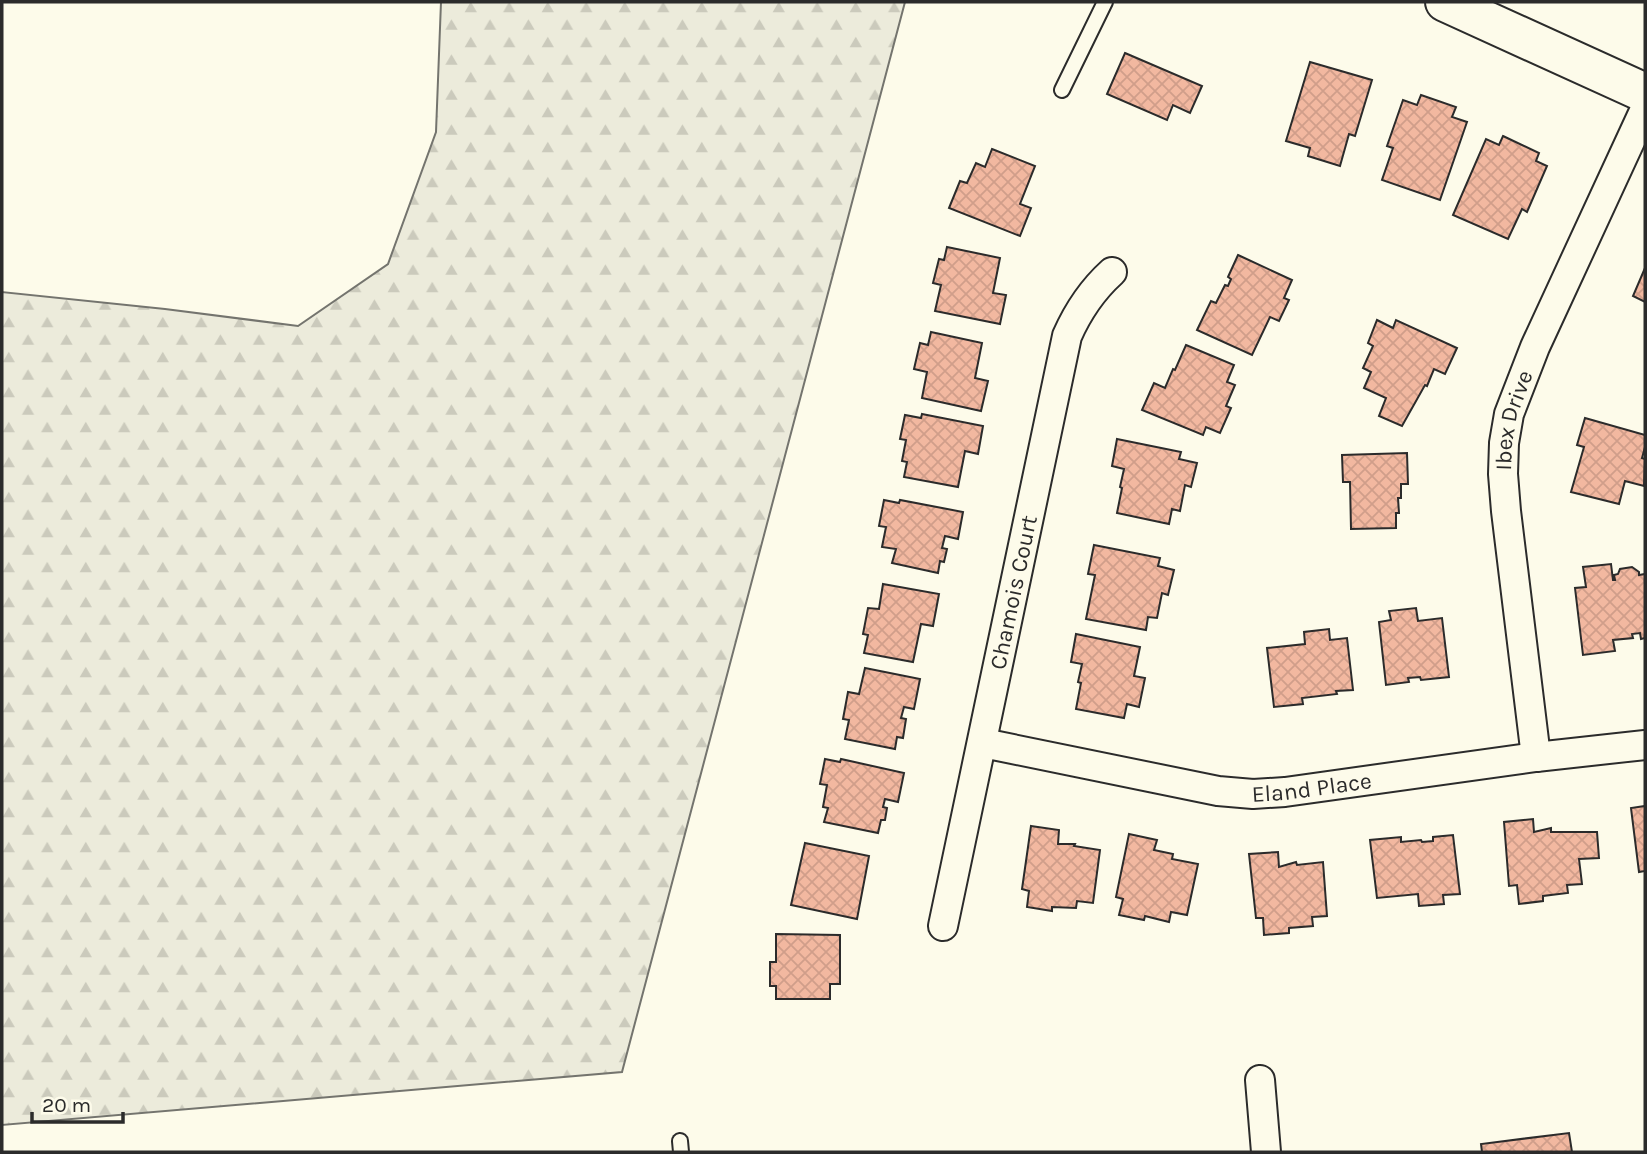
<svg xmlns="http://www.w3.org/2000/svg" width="1647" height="1154" font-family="Karla,sans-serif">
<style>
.forest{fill:url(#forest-firs);stroke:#74746e;stroke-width:2}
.building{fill:url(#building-cross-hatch);stroke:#2b2b2b;stroke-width:2}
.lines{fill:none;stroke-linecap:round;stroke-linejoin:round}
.lane-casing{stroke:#2b2b2b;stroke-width:18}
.street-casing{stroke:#2b2b2b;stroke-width:32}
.secondary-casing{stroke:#2b2b2b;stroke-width:42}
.lane{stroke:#fdfbea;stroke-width:14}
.street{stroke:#fdfbea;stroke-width:28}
.secondary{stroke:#fdfbea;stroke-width:38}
.labels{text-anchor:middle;stroke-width:5;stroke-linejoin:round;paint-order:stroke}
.street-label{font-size:23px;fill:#2b2b2b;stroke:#fdfbea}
</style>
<defs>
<pattern id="forest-firs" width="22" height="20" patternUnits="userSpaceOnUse" patternTransform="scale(1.75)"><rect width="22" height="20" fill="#ecebdb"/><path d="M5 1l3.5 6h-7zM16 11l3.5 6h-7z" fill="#cbcabc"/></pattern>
<pattern id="building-cross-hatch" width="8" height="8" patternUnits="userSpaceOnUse" patternTransform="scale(1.75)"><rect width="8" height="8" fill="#f2b8a0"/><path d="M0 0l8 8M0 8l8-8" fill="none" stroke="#d09e8a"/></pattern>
</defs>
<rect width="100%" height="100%" fill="#fdfbea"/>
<path class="forest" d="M441,2H905L622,1072L2,1125V292L165,309L298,326L388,264L436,132Z"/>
<g class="building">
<path d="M1125,53L1202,86L1190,113L1173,105L1167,120L1107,94Z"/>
<path d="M1310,62L1372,80L1355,136L1349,134L1340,166L1308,156L1310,148L1286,141Z"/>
<path d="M1421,95L1456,107L1452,117L1467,122L1440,200L1382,180L1393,148L1387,146L1403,100L1417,105Z"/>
<path d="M1503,136L1539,153L1536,161L1547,166L1527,212L1522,209L1508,239L1453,215L1486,139L1499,145Z"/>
<path d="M992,149L1035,166L1020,204L1031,208L1020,236L949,208L960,181L967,183L976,163L985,167Z"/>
<path d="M947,247L1000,258L993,293L1006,295L1000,324L935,311L941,285L933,283L939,259L944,260Z"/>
<path d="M1238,255L1292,280L1284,298L1289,300L1279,321L1270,317L1252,355L1197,330L1211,301L1216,303L1225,285L1228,286L1231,279L1228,277Z"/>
<path d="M1645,268V302L1633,296Z"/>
<path d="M1377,320L1393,328L1396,320L1457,348L1445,374L1434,369L1427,386L1425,385L1402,426L1379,416L1386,398L1364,388L1371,372L1363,368L1373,346L1368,343Z"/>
<path d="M931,332L982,343L975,378L988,381L981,411L922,398L927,372L914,369L920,343L928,345Z"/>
<path d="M1186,345L1234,365L1227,382L1235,385L1226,406L1231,408L1220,433L1206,427L1203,435L1142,410L1154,383L1165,388L1173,369L1175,370Z"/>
<path d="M922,414L983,426L978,454L965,451L958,487L904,477L907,462L902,461L906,440L900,439L905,415L921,418Z"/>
<path d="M1585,418L1645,435V447L1642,458L1645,459L1644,486L1625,481L1619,504L1571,492L1584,447L1577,445Z"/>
<path d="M1117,439L1181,452L1179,459L1197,463L1191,487L1185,485L1180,511L1172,509L1169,524L1117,513L1122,488L1120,487L1124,469L1112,466Z"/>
<path d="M1407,453L1408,484H1401V498H1398L1399,513H1396V528L1351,529L1350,482H1343L1342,455Z"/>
<path d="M884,500L899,503L900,500L963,512L958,539L945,536L942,548L947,549L944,562L940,561L938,573L892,563L896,549L882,547L886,527L879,526Z"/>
<path d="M1094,545L1160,558L1158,566L1174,570L1168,595L1162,593L1157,618L1148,617L1146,630L1086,619L1095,575L1088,574Z"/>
<path d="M1611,564L1613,580H1615L1614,575L1618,574L1620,569L1632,567L1639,572V575L1645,574V638L1641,639L1640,633L1632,634L1633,638L1613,640L1615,651L1583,655L1575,588L1586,587L1583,567Z"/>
<path d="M883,584L939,594L933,626L921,624L913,662L864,653L868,635L863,634L868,608L879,609Z"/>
<path d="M1416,608L1418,621L1442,618L1449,677L1421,680L1420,677L1408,678L1409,682L1386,685L1379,622L1391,620L1389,611Z"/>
<path d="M1329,629L1330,640L1347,638L1353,690L1336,691L1337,694L1302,698L1303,704L1274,707L1267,648L1305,644L1304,632Z"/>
<path d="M1076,634L1140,647L1134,676L1145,678L1139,707L1127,704L1124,718L1076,709L1081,683L1078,682L1082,664L1071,662Z"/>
<path d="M865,668L920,679L914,709L904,707L901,718L906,719L903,738L897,737L895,749L845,739L849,720L843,719L848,692L859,694Z"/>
<path d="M825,759L840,762L841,759L904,773L898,802L885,799L883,807L887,808L885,820H881L878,833L824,822L828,808L823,807L827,785L820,784Z"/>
<path d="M1645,806V871L1639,872L1631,808Z"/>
<path d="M1533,819L1534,832L1551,828V832H1597L1599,858L1579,859L1582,884L1567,885L1568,893L1543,896V901L1519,904L1517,885L1509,886L1504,822Z"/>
<path d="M1031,826L1059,830L1058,844H1075L1074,846L1100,850L1093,903L1077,901L1076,908L1052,907V911L1027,907L1029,891L1022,889Z"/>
<path d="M1129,834L1157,840L1154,850L1173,854L1172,859L1198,864L1187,915L1171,912L1169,922L1145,916L1144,920L1119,915L1123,899L1116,897Z"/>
<path d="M1453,835L1460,894L1443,895L1444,904L1419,906L1418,894L1377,898L1370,840L1401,837V842L1421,840L1422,842L1433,841V837Z"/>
<path d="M805,843L869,856L857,919L791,905Z"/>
<path d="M1278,852L1279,867L1296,862L1297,865L1323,862L1327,916L1312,917L1313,926L1289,928V933L1264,935L1263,918H1256L1249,854Z"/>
<path d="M776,934L840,935V984H830V999H776V986H770V962H776Z"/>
<path d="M1569,1133L1572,1152H1482L1481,1144Z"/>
</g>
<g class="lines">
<defs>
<g id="lane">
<path d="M1062,90L1105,2"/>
<path d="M680,1141L681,1152"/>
</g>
<g id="street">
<path id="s1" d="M983,743L1218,791L1253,794L1285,792L1536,757L1645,745"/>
<path id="s2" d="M1536,757L1506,511L1503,474L1504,443L1509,414L1535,347L1645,109"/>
<path id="s3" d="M943,926L1067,336C1078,311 1091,291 1112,272"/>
<path d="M1260,1080L1266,1152"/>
</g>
<path id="secondary" d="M1445,2L1645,93"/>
</defs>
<use href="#lane" class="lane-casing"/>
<use href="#street" class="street-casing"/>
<use href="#secondary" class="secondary-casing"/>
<use href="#lane" class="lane"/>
<use href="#street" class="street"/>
<use href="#secondary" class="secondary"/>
</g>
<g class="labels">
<g class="street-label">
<text dy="8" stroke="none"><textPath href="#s2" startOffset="340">Ibex Drive</textPath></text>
<text dy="8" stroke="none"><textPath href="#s3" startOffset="341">Chamois Court</textPath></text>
<text dy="8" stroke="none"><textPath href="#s1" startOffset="334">Eland Place</textPath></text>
</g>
</g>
<rect width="1647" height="1154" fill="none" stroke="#2b2b2b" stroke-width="7"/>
<path d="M32 1112v10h91v-10" fill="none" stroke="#2b2b2b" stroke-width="3.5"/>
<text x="42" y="1112" font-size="21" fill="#2b2b2b" stroke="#fdfbea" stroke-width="5" paint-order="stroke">20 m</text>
</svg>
